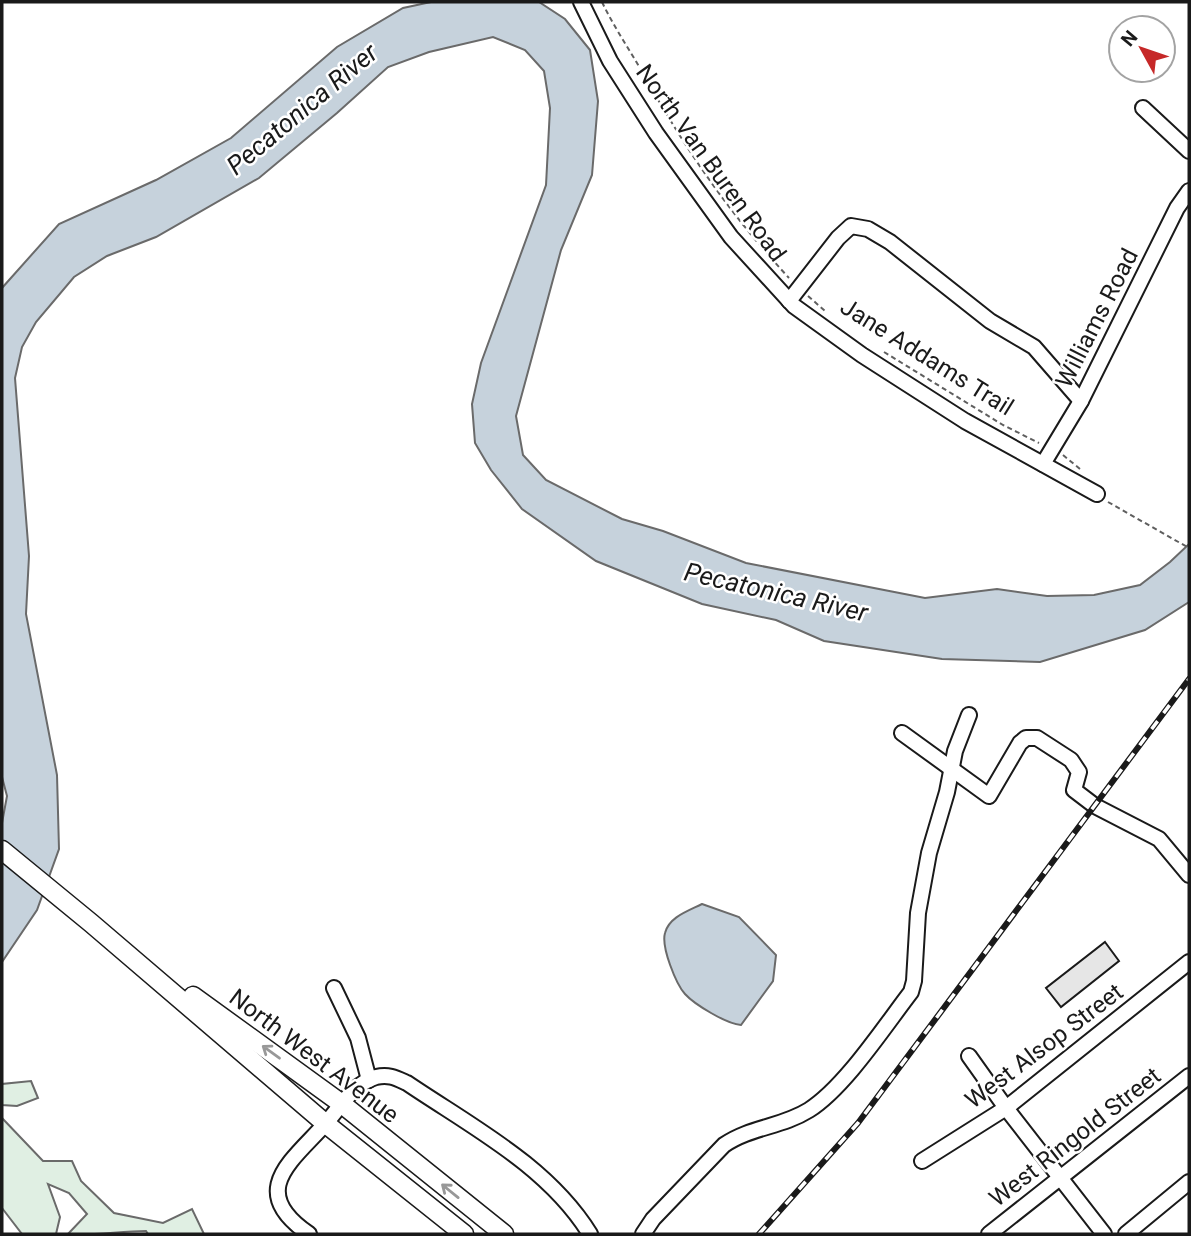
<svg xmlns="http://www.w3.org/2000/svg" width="1191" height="1236" font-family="Roboto,sans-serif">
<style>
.green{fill:#e0efe3;stroke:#6a6a6a;stroke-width:2}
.water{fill:#c6d2dc;stroke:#6a6a6a;stroke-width:2}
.building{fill:#e6e6e6;stroke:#1a1a1a;stroke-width:2}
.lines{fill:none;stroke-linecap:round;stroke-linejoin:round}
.minor-casing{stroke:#1a1a1a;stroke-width:18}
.major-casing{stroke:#1a1a1a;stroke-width:21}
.path{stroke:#5f5f5f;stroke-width:2;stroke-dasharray:5 3.5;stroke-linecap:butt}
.minor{stroke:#fff;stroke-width:14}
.major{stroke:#fff;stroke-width:18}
.rail-casing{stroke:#1a1a1a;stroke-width:6}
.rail{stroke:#fff;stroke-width:3.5;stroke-dasharray:10;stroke-linecap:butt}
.oneway{stroke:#989898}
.labels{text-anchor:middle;stroke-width:5;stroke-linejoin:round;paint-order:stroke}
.street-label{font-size:24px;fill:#1a1a1a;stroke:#fff}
.water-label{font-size:26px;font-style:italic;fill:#1a1a1a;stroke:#fff}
</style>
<rect width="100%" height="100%" fill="#fff"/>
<g class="green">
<path d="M31,1081L38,1098L17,1106L2,1105V1084Z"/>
<path d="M2,1118L43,1161H72L81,1181L114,1213L163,1223L192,1209L204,1234H148L146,1231C120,1231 94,1236 68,1234L87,1214L69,1193L48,1184L60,1217L56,1234H22L2,1208Z"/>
</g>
<g class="water">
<path d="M431,2H539L565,19L590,50L598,101L592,175L561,250L516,416L523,455L546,480L622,519L663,531L746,563L925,598L997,589L1047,596L1094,595L1140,585L1170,562L1189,544V602L1145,630L1040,662L942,659L824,641L776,620L702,604L596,561L522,509L491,470L475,443L472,404L481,363L546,185L550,108L544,71L525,50L493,37L429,52L388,67L337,113L259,178L156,237L107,256L74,277L36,322L22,347L15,378L29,556L26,614L57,775L59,849L37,910L2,962V823L7,796L2,777V288L59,224L156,180L231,138L337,47L403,8Z"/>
<path d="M702,904L739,917L776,955L773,981L741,1025C727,1024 695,1005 685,994C676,984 661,947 665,933C669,917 688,911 702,904Z"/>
</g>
<path class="building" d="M1105,942L1119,961L1061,1007L1046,988Z"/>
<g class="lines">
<defs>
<g id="minor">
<path d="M581,2L610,61L656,133L731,237L794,306L862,355L965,421L1097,494"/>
<path d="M1143,108L1189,151"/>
<path d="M789,301L838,238L851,226L868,229L890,242L990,321L1034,347L1081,401"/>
<path d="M1043,464L1081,401L1177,208L1189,191"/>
<path d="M902,733L989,796L1020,743L1026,738H1037L1071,760L1079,772L1074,790L1095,806L1159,839L1189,875"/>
<path d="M334,988L358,1038L369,1080"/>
<path d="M969,1056L1006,1108L1104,1234"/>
<path d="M922,1161L1006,1108L1189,962"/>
<path d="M309,1234C246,1191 292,1161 326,1123C341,1106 353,1084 376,1077C389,1074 396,1078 407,1083C472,1127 548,1166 590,1234"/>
<path d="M643,1234L653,1219L724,1145C750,1127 782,1127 809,1110C845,1087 884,1027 911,992L914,981L918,913L929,853L947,792L955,751L969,715"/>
<path d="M989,1234L1189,1076"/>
<path d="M1126,1234L1189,1182"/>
</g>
<g id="major">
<path d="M2,850L91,923L326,1124L464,1234"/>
<path d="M193,996L342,1104L504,1234"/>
</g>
</defs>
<use href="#minor" class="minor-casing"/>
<use href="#major" class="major-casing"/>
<g class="path">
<path d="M602,2C612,23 625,43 637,63C682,144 726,210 789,278"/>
<path d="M808,296L825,311"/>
<path d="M884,352L1003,425L1039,443"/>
<path d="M1063,455L1080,469"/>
<path d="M1108,502L1189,548"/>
</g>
<use href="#minor" class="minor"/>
<use href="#major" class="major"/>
<defs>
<path id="rail" d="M759,1234L858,1123L1189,679"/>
</defs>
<use href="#rail" class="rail-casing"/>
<use href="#rail" class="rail"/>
</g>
<defs><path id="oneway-shaft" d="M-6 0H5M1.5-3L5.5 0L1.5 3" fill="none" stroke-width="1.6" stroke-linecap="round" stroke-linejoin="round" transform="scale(1.75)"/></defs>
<g class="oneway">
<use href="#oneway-shaft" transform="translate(271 1052) rotate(-144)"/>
<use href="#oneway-shaft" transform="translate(450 1191) rotate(-141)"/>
</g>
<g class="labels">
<g class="street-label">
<text transform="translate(711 163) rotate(54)" y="8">North Van Buren Road</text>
<text transform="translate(1097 318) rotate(-63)" y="8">Williams Road</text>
<text transform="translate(927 357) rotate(32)" y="8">Jane Addams Trail</text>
<text transform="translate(1044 1046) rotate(-37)" y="8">West Alsop Street</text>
<text transform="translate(314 1056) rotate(37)" y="8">North West Avenue</text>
<text transform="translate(1075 1137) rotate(-38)" y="8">West Ringold Street</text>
</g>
<g class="water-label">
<text transform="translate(302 109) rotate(-40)" y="9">Pecatonica River</text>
<text transform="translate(776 592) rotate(13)" y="9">Pecatonica River</text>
</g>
</g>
<rect width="1191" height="1236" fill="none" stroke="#1a1a1a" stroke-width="7"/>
<g transform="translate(1142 49) rotate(310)"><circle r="33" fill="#ffffff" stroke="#a3a3a3" stroke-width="2"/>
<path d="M0-5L12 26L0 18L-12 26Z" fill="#c62828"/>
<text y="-10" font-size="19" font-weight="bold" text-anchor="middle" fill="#1a1a1a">N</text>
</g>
</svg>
